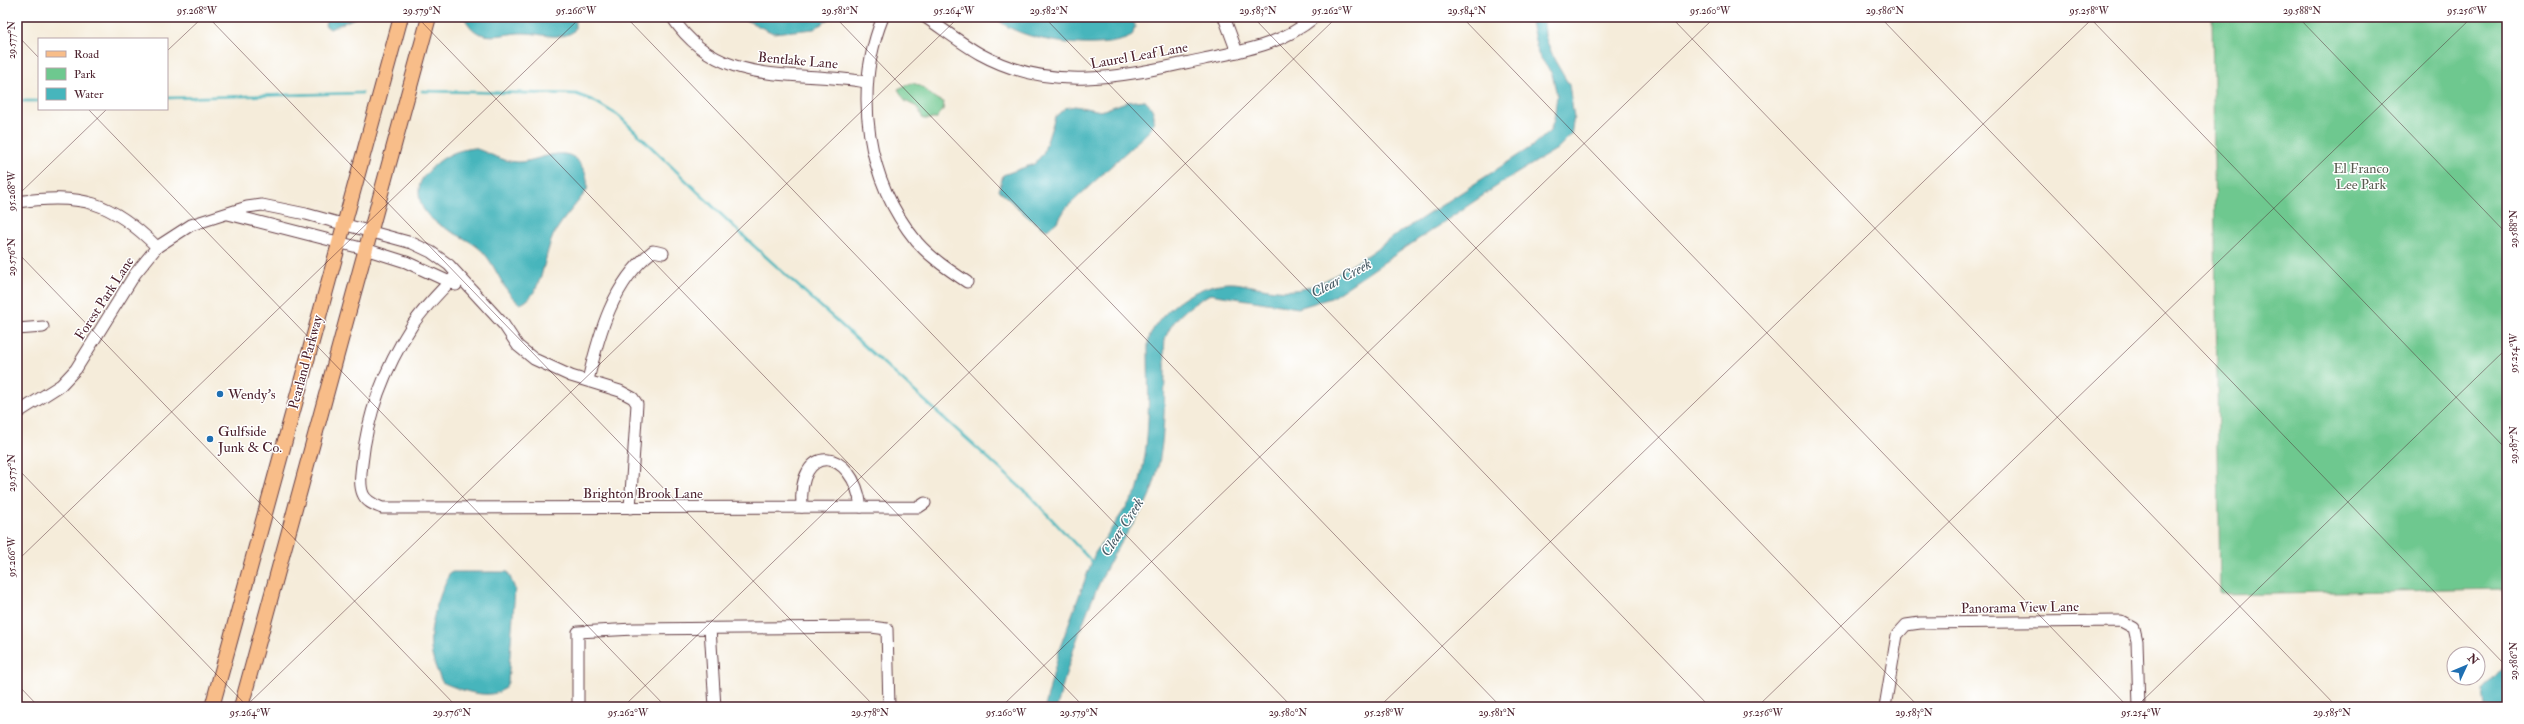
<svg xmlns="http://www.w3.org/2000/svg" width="2524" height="724" font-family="'IM FELL Double Pica',serif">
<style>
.green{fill:#6ec88f;stroke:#5c745d}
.water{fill:#46b5bc;stroke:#486a74}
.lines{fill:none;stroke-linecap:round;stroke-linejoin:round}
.stream{stroke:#46b5bc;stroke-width:2.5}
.minor-casing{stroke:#643e45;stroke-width:13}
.major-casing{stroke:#643e45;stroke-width:16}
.minor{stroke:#fff;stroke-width:11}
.major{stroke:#f8bd89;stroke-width:14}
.ticks{fill:none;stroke:#4a1f2b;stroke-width:1;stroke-opacity:0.45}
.poi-dot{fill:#1f6fb2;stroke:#fff;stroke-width:1.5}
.labels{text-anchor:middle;stroke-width:3;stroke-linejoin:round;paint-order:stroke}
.street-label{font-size:14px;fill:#4a1f2b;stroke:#fff}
.park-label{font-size:14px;fill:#575a4e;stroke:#fff}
.poi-label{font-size:14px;fill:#4a1f2b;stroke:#fff;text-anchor:start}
.water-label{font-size:15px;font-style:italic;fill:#485b65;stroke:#fff}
.neatline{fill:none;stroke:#4a1f2b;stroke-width:1.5}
.ticks-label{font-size:10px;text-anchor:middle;fill:#4a1f2b}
</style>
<rect width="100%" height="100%" fill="#fff"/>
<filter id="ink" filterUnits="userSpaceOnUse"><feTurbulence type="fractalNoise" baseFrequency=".025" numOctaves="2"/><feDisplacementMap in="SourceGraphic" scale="8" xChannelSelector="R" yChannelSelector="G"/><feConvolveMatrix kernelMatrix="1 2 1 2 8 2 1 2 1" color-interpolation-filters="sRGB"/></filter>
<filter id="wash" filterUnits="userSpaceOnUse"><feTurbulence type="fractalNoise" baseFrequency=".012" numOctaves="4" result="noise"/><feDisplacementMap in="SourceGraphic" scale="16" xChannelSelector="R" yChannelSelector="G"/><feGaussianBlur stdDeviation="0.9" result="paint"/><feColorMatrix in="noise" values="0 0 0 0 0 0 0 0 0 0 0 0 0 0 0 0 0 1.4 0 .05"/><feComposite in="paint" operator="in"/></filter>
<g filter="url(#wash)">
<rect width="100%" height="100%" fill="#f5ecda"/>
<g class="green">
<path d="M2212,17H2507V589L2220,594Z"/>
<path d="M911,83C925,84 930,99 944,102L943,110L936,119H923L917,107L905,101L898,89Z"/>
</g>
<g class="water">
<path d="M331,17H357L330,29L325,25L327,20Z"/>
<path d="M464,17H575V28L573,32C559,41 540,33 524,33C510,32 495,39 481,34C473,32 468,24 464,17Z"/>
<path d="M739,17H832L814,29L773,33Z"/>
<path d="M995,17H1132L1135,27L1132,36C1104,53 1016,42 995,17Z"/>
<path d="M1530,17H1544L1545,36L1554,59L1569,85L1574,117L1571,135L1557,149L1506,180L1331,298L1298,308L1210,294C1193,304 1176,314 1167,334C1162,343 1166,362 1165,373C1164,410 1165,450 1153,486C1146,510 1126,532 1114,554C1088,601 1070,656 1057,707H1045L1060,647L1095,553L1137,491C1152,443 1148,391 1148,342C1151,329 1160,319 1169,310C1187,293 1217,279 1241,284C1264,288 1283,294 1306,288C1330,282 1367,255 1387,241C1436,209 1485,177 1534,145L1550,131L1554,120L1557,95L1552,74L1538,54Z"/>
<path d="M1144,100C1155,109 1157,118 1150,130L1066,208L1058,221L1047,230C1031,223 1014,203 999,191L1003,175L1034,164L1043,154L1055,117L1065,108L1075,106L1101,111L1126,102Z"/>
<path d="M474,148C490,153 500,161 517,162C538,163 568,140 582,167C587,174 588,182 587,190C577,204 564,217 555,232C544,251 543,297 520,304C503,292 497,267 483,252C463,231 419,227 419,192C419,184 421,179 427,173C440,158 454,150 474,148Z"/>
<path d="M450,572H508L515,589L508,682C500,705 459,690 442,682C439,675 435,667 433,659C425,632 439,596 450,572Z"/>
<path d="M2507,664V707H2485L2483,690Z"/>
</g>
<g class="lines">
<g class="stream">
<path d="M422,91L576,94L594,101L619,116L754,246L1030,496L1094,564"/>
<path d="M167,98L362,93"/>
<path d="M17,101H39"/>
</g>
</g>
</g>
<g filter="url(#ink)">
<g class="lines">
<defs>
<g id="minor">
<path d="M672,17C720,90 795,69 866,82"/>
<path d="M883,17C853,91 866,180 917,242C931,258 949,270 967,282"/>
<path d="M925,17C943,29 961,43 980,54C1054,95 1127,75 1204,59C1246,50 1281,45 1315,17"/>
<path d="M1224,17L1237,52"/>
<path d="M17,202C81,193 111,201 157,247"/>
<path d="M228,214L365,249L406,262L456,285"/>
<path d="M457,274C442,290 426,305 413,324C386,366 367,413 362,464C361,473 359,485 363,494C366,502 375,505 382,508L919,507L925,503"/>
<path d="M17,329L43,327"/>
<path d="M588,380C599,334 613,281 653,251L663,253"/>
<path d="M17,413L61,385L76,369L135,274L157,247L191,225L247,207L262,205L306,214L412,243L431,252L449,265L504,325L518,346L534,359L571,376L620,391L633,398L637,404L630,508"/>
<path d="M802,507C797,442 853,446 861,507"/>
<path d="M710,628L715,707"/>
<path d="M578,707V632L634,629L871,627L887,629L889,707"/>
<path d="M1885,707L1897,635L1906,625L1920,623L2121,621L2134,628L2137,641L2139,707"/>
</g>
<g id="major">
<path d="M212,707L401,17"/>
<path d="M241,707L429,17"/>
</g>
</defs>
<use href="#minor" class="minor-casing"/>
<use href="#major" class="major-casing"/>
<use href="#minor" class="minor"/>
<use href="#major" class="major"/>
</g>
</g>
<path class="ticks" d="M208,17L875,707M417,17L1084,707M626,17L1292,707M835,17L1501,707M1044,17L1710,707M1253,17L1919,707M1462,17L2128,707M1671,17L2337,707M1880,17L2507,667M2089,17L2507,450M2298,17L2507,234M2506,17L2507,18M17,35L39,58M167,51L203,17M88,109L666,707M17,196L107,109M17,252L457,707M17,468L248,707M17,561L581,17M17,684L39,707M245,707L959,17M623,707L1337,17M1001,707L1715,17M1379,707L2094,17M1757,707L2472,17M2136,707L2507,348"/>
<g class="poi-dot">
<circle cx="220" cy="394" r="4"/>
<circle cx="210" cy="439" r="4"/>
</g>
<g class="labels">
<g class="street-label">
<text transform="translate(1139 55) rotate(-10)" y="5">Laurel Leaf Lane</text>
<text transform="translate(798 60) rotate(5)" y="5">Bentlake Lane</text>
<text transform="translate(104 298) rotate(-57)" y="5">Forest Park Lane</text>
<text transform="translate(305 362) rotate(-75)" y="5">Pearland Parkway</text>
<text x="643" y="498">Brighton Brook Lane</text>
<text transform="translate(2020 607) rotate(-1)" y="5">Panorama View Lane</text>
</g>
<g class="park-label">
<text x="2361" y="173">El Franco<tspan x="2361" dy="16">Lee Park</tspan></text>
</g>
<g class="poi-label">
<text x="228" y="399">Wendy's</text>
<text x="218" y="436">Gulfside<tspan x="218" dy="16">Junk &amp; Co.</tspan></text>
</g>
<g class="water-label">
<text transform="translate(1341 278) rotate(-28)" y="5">Clear Creek</text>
<text transform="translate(1122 527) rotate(-57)" y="5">Clear Creek</text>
</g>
</g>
<rect width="2524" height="724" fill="none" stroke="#fff" stroke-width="44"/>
<rect x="38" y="38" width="130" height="72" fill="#ffffff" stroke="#b7a5aa"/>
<rect x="46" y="51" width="20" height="6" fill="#f8bd89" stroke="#b7a5aa"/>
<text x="74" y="58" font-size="12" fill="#4a1f2b">Road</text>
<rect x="46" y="68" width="20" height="12" fill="#6ec88f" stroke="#b7a5aa"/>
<text x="74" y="78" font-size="12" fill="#4a1f2b">Park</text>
<rect x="46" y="88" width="20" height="12" fill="#46b5bc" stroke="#b7a5aa"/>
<text x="74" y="98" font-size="12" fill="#4a1f2b">Water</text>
<g transform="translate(2466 666) rotate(46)"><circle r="19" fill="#ffffff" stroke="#b7a5aa"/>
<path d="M0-3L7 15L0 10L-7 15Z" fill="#1f6fb2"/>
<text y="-6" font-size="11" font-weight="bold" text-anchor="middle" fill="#4a1f2b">N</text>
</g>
<rect x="22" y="22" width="2480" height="680" class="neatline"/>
<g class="ticks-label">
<text x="197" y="14">95.268°W</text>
<text x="422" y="14">29.579°N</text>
<text x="576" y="14">95.266°W</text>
<text x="840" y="14">29.581°N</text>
<text x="954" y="14">95.264°W</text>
<text x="1049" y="14">29.582°N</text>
<text x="1258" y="14">29.583°N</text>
<text x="1332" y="14">95.262°W</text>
<text x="1467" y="14">29.584°N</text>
<text x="1710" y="14">95.260°W</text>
<text x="1885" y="14">29.586°N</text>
<text x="2089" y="14">95.258°W</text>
<text x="2302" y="14">29.588°N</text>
<text x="2467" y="14">95.256°W</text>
<text transform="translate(11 40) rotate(-90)" y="4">29.577°N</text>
<text transform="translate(11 191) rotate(-90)" y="4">95.268°W</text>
<text transform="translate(2513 229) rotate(-90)" y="4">29.588°N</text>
<text transform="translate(11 257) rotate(-90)" y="4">29.576°N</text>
<text transform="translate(2513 353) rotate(-90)" y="4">95.254°W</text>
<text transform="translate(2513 445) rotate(-90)" y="4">29.587°N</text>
<text transform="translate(11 473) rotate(-90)" y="4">29.575°N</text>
<text transform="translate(11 557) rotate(-90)" y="4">95.266°W</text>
<text transform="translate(2513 661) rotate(-90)" y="4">29.586°N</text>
<text x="250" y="716">95.264°W</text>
<text x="452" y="716">29.576°N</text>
<text x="628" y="716">95.262°W</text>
<text x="870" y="716">29.578°N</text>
<text x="1006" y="716">95.260°W</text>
<text x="1079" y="716">29.579°N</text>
<text x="1288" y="716">29.580°N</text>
<text x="1384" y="716">95.258°W</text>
<text x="1497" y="716">29.581°N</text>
<text x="1763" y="716">95.256°W</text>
<text x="1914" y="716">29.583°N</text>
<text x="2141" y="716">95.254°W</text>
<text x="2332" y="716">29.585°N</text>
</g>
</svg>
